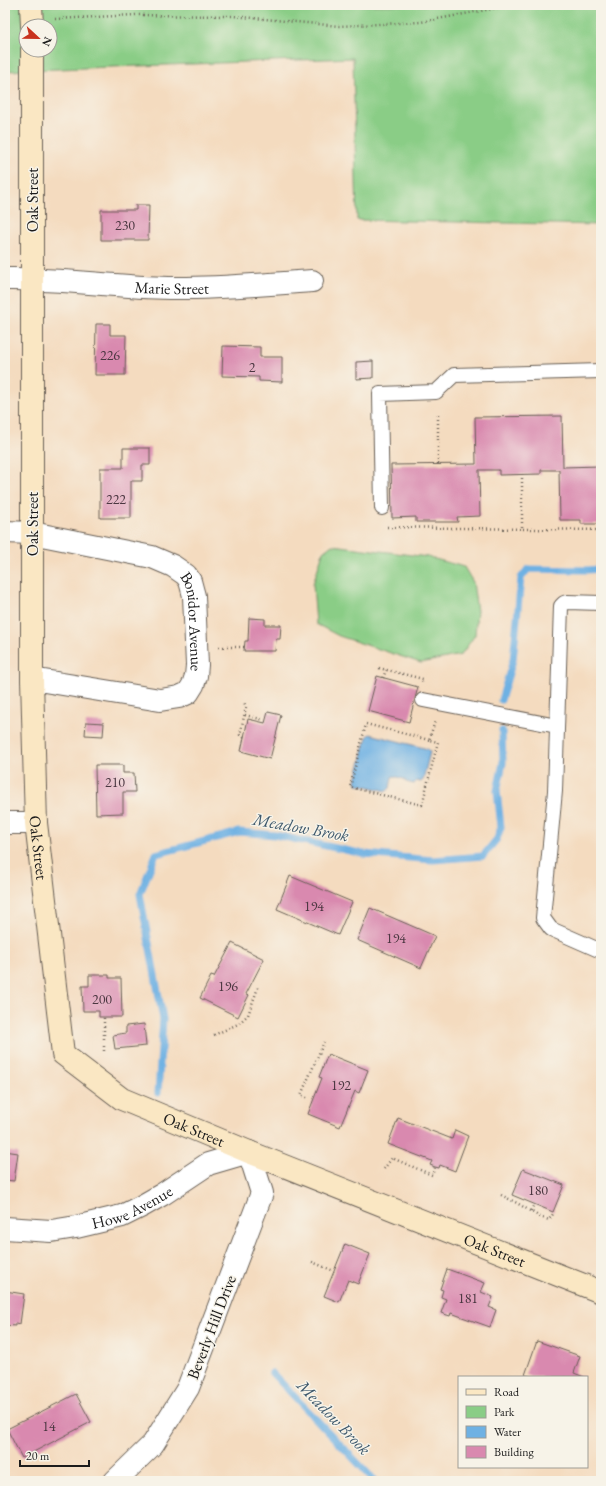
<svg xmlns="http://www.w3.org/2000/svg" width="606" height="1486" font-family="'EB Garamond',serif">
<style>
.green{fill:#8acd86;stroke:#537451;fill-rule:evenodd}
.water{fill:#6eb1e3;stroke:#456680}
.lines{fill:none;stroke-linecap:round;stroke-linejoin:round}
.stream{stroke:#6eb1e3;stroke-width:7}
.building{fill:#d989af}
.lane-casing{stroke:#685f55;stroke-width:16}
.street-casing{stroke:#685f55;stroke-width:24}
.secondary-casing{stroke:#685f55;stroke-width:24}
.path{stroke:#685f55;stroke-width:2.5;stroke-dasharray:1 3;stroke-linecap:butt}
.lane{stroke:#fff;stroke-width:14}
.street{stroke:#fff;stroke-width:22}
.secondary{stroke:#fae7c3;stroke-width:22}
.labels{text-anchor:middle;stroke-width:3;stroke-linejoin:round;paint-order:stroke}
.number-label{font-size:14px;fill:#4b3741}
.street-label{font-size:16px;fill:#1c1c1c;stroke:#f7f3e8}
.water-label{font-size:17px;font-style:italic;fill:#3d586c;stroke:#f7f3e8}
</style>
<rect width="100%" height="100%" fill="#f7f3e8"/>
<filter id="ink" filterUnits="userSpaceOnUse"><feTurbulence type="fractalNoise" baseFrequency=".025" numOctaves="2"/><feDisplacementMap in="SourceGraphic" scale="8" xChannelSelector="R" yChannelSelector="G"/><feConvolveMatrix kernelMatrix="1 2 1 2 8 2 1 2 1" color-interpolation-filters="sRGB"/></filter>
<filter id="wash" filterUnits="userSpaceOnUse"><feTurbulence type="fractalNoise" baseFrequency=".012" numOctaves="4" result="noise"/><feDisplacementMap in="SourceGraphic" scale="16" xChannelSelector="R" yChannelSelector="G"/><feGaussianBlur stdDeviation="0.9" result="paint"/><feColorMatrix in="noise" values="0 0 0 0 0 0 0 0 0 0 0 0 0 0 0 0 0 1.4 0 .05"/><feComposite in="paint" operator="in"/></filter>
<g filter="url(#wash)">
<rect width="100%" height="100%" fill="#f4dbbf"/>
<g class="green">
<path d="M5,5H601V225L357,220L353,58L5,71ZM26,26H50V50H26Z"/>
<path d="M332,545L428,557L464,567L473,582L477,611L475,635L461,655L421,663L339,636L316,624L313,584L323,552Z"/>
</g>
<path class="water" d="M370,734L428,749L430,752L423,780L421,782L416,781L414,784L406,782L404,779L394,776L392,777L390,788L387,791L357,784L356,780L367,737Z"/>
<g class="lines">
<g class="stream">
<path d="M501,700L513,660L521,578L528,569L587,570L601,569"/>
<path d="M158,1093L163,1019L140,894L156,854L239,832L275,835L364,854L433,860L483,856L497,839L501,827L497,791L503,763L502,731"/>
<path d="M272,1373L375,1481"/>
</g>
</g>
<g id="blocks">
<g class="building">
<path d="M136,205H149L148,240H101V210H136Z"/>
<path d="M96,324H110V335H126L125,375H95Z"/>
<path d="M223,346L260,347V357H282V382L259,381V377L222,376Z"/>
<path d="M373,361V378L356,379V362Z"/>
<path d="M562,416L563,467L601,466V524H581V520H560L559,470H541V474L499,475V470H479L480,516L457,517L458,522H416V517L392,518L391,465L476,464L475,417Z"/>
<path d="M123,448H150V465H142V481H131V518H100V468H123Z"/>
<path d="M249,618L265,619V625H281L280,639H276L275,651H244L245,641H248Z"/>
<path d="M377,676L418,687L409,722L368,711Z"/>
<path d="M268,712L281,715L270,759L241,751L248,719L265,723Z"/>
<path d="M86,722L104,723L103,736L85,735Z"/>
<path d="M95,765H123V773H134L135,792H123V813L96,814Z"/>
<path d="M290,876L352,902L338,935L277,909Z"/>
<path d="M370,908L435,936L421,968L357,940Z"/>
<path d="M232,943L264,959L246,994L249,995L238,1017L200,998L211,976L214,977Z"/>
<path d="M89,975H109V978H121L122,1017H99V1011H83L82,986H89Z"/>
<path d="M144,1024L146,1046L115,1049L113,1035L126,1033V1026Z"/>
<path d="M328,1054L368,1070L359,1093L355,1091L340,1127L308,1114L322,1078L319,1077Z"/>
<path d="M398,1118L452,1139L455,1130L468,1136L455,1171L440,1165L439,1168L435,1167L430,1165L432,1161L388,1144Z"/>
<path d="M5,1151L18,1153L14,1181L5,1180Z"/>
<path d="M523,1169L564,1185L553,1212L512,1195Z"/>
<path d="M345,1244L370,1254L358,1284L348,1280L339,1302L324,1296Z"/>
<path d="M447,1269L485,1283L481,1292L493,1297L489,1307L496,1310L490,1327L451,1313L450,1316L441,1313L446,1299L441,1297L443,1290L440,1289Z"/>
<path d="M5,1291L24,1294L20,1324L15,1323V1326L5,1325Z"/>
<path d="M537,1341L580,1356L574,1373L584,1377H532L525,1375Z"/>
<path d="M76,1394L91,1422L22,1458L7,1429Z"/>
</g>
</g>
</g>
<g filter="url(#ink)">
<use href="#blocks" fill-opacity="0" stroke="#685f55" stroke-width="1"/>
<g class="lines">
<defs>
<g id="lane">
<path d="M382,508L380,394L436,392L454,375L601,371"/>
<path d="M601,603L567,602L564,603L561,606L555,791L543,918L551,929L601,951"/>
<path d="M423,700L557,726"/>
</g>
<g id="street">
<path id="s1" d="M5,279C60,278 114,287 169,288C217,289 265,284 312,281"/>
<path id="s2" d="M5,532L32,533L152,557L173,566L186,575L190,581L194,596L197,665L196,676L193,685L188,693L179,697L160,700L32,679"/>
<path d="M5,823H36"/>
<path id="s3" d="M5,1228L51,1231L76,1227L122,1216L142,1206L163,1194L208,1164L249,1152L262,1193L188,1388L153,1444L115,1481"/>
</g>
<g id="secondary">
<path d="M31,5L32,26"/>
<path id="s4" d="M32,50V679L36,823L63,1054L122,1099L249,1152L601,1292"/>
</g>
</defs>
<use href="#lane" class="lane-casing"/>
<use href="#street" class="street-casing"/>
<use href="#secondary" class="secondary-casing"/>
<g class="path">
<path d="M55,19L135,15L232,16L339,26L421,22L513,5"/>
<path d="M438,464V414"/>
<path d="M522,474V529"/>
<path d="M387,527L601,530"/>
<path d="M219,647H244"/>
<path d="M379,668L423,679L422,682"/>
<path d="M383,678L386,670"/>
<path d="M245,715L264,720"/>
<path d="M244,737L240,735L246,707L244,702"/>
<path d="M429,740L366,724L350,787L422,805L438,742L429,740L435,721"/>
<path d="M214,1035L238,1024L248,1015L259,985"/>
<path d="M104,1051V1017"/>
<path d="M307,1098L301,1095L324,1042"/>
<path d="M384,1169L392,1158L432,1175L435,1167"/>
<path d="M501,1195L517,1203L540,1217L549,1220L553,1214"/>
<path d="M531,1211L534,1204"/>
<path d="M312,1262L334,1271"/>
</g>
<use href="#lane" class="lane"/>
<use href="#street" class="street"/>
<use href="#secondary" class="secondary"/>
</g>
</g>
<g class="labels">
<g class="number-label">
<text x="125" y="230">230</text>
<text x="110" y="360">226</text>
<text x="252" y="372">2</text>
<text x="116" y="504">222</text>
<text x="115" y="787">210</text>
<text x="314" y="911">194</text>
<text x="396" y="943">194</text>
<text x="228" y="991">196</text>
<text x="102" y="1004">200</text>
<text x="341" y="1090">192</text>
<text x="538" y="1195">180</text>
<text x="468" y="1303">181</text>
<text x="49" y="1431">14</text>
</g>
<g class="street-label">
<text transform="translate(32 200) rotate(-90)" y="6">Oak Street</text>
<text dy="6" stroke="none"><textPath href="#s1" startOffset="167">Marie Street</textPath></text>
<text transform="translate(32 524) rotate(-90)" y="6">Oak Street</text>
<text dy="6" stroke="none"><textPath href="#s2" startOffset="236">Bonidor Avenue</textPath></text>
<text dy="6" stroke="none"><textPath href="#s4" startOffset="798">Oak Street</textPath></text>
<text dy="6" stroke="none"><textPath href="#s4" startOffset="1158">Oak Street</textPath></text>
<text dy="6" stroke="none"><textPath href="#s3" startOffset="131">Howe Avenue</textPath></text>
<text dy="6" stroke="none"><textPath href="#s4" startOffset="1482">Oak Street</textPath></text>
<text transform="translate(211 1327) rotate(-69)" y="6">Beverly Hill Drive</text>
</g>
<g class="water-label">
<text transform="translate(301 827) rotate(10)" y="6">Meadow Brook</text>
<text transform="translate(334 1417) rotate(46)" y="6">Meadow Brook</text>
</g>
</g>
<rect width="606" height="1486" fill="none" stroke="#f7f3e8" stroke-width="20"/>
<rect x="458" y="1376" width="130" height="92" fill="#f7f3e8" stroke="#9f9d96"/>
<rect x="466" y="1389" width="20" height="6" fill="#fae7c3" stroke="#9f9d96"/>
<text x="494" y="1396" font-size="12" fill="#1c1c1c">Road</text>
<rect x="466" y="1406" width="20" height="12" fill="#8acd86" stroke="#9f9d96"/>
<text x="494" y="1416" font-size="12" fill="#1c1c1c">Park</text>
<rect x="466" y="1426" width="20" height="12" fill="#6eb1e3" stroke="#9f9d96"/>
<text x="494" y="1436" font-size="12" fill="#1c1c1c">Water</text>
<rect x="466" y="1446" width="20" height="12" fill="#d989af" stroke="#9f9d96"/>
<text x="494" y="1456" font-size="12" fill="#1c1c1c">Building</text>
<g transform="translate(38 38) rotate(112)"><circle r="19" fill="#f7f3e8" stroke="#9f9d96"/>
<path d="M0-3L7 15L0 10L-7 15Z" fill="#c8321e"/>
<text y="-6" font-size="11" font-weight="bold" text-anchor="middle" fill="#1c1c1c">N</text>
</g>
<path d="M20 1460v6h69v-6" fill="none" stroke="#1c1c1c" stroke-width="2"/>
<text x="26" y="1460" font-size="12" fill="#1c1c1c" stroke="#f7f3e8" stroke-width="3" paint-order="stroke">20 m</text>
</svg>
